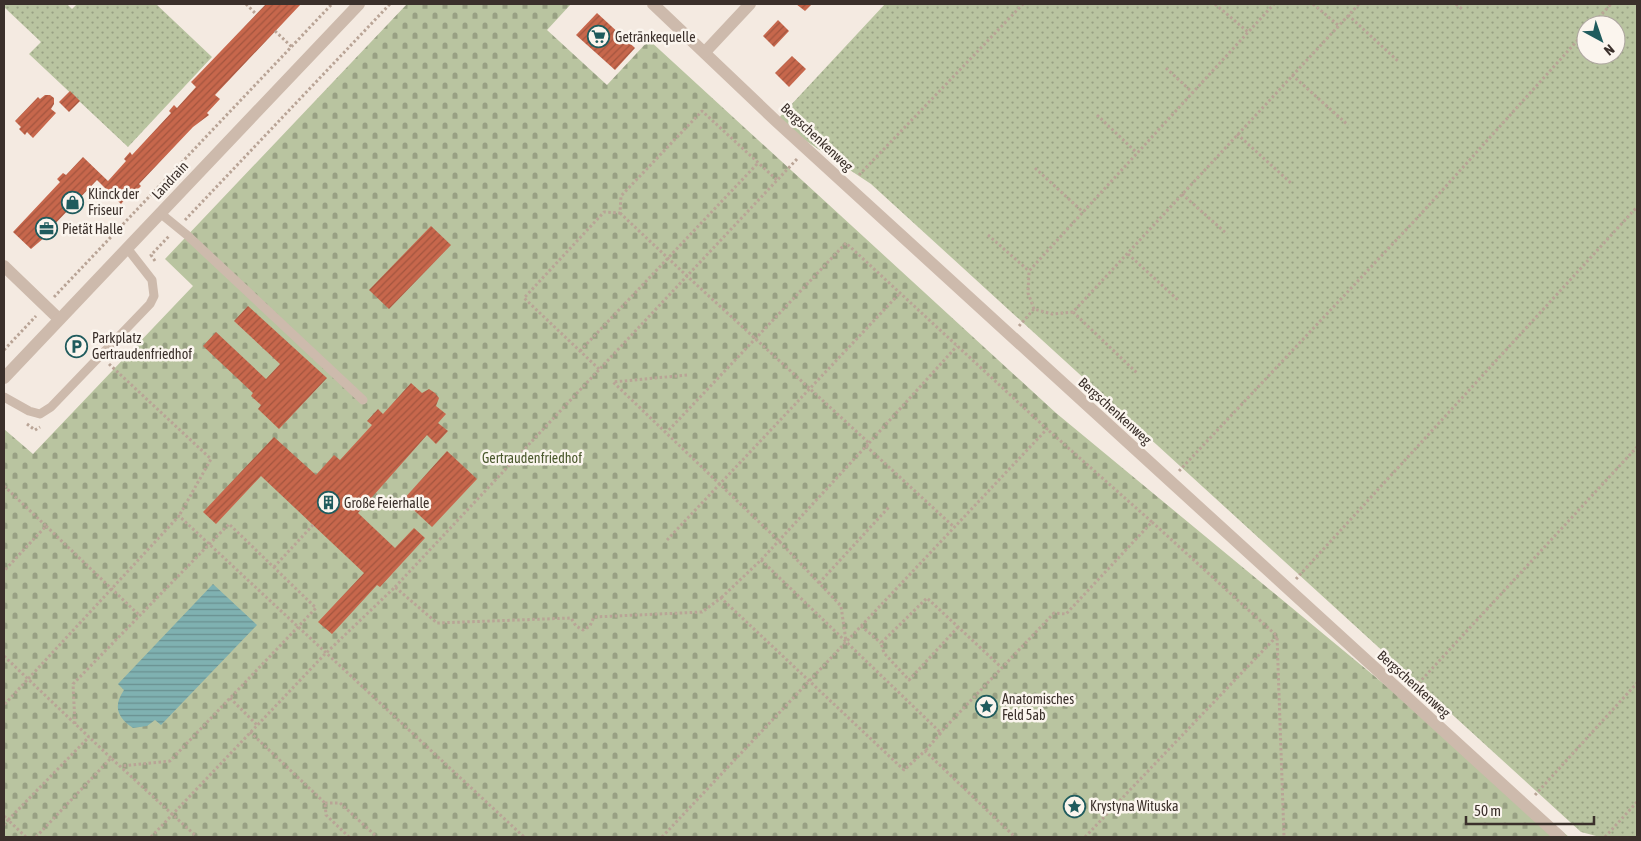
<svg xmlns="http://www.w3.org/2000/svg" width="1641" height="841" font-family="'Asap Condensed',sans-serif">
<style>
.cemetery{fill:url(#cemetery-stones)}
.park{fill:url(#park-dots);fill-rule:evenodd}
.water{fill:url(#water-rules)}
.building{fill:url(#building-hatch)}
.lines{fill:none;stroke-linecap:round;stroke-linejoin:round}
.path{stroke:#b9a496;stroke-width:3;stroke-dasharray:2.5 2.5;stroke-linecap:butt}
.service{stroke:#cdbaac;stroke-width:9}
.minor{stroke:#cdbaac;stroke-width:12}
.tertiary{stroke:#cdbaac;stroke-width:12}
.labels{text-anchor:middle;stroke-width:5;stroke-linejoin:round;paint-order:stroke}
.poi-label{font-size:14px;fill:#3b302b;stroke:#fbf5ee;text-anchor:start}
.street-label{font-size:14px;fill:#3b302b;stroke:#fbf5ee}
.park-label{font-size:14px;fill:#4b592e;stroke:#fbf5ee}
</style>
<defs>
<pattern id="cemetery-stones" width="16" height="16" patternUnits="userSpaceOnUse" patternTransform="scale(1.25)"><rect width="16" height="16" fill="#b9c4a0"/><path d="M2 7V4a2 2 0 0 1 4 0v3zM10 15v-3a2 2 0 0 1 4 0v3z" fill="#98a083"/></pattern>
<pattern id="park-dots" width="8" height="8" patternUnits="userSpaceOnUse" patternTransform="scale(1.25)"><rect width="8" height="8" fill="#b9c4a0"/><path d="M2 2h.1M6 6h.1" fill="none" stroke="#98a083" stroke-width="1.8" stroke-linecap="round"/></pattern>
<pattern id="water-rules" width="6" height="5" patternUnits="userSpaceOnUse" patternTransform="scale(1.25)"><rect width="6" height="5" fill="#7fb1b1"/><path d="M0 2.5h6" fill="none" stroke="#699090"/></pattern>
<pattern id="building-hatch" width="6" height="6" patternUnits="userSpaceOnUse" patternTransform="scale(1.25)"><rect width="6" height="6" fill="#c7674c"/><path d="M-1 1l2-2M0 6l6-6M5 7l2-2" fill="none" stroke="#a3553f"/></pattern>
</defs>
<rect width="100%" height="100%" fill="#f4eae1"/>
<path class="cemetery" d="M407,4H571L547,30L607,85L649,40L1056,413L1569,837H4V429L33,454L193,286L165,259Z"/>
<g class="park">
<path d="M4,4H67L72,9L77,4H156L212,57L128,147L29,54L41,42L4,7Z"/>
<path d="M885,4H1637V837H1600L1581,832L871,184L776,121ZM1586,25H1616V55H1586Z"/>
</g>
<path class="water" d="M213,584L257,625L161,725L155,720L147,726L133,728C117,717 113,706 124,690L118,684Z"/>
<g class="building">
<path d="M266,4H301L215,95L220,99L207,113L209,115L193,127L139,184L141,186L135,192L133,190L121,204L97,180L50,229L52,231L31,249L13,232L60,182L57,179L63,173L66,175L83,157L108,181L126,161L124,159L130,152L132,155L171,113L169,111L174,105L177,108L196,87L191,82L196,77Z"/>
<path d="M796,4H812L805,11Z"/>
<path d="M597,13L635,48L615,70L576,35Z"/>
<path d="M778,20L789,31L774,47L763,36Z"/>
<path d="M792,56L806,69L789,87L775,73Z"/>
<path d="M70,91L80,101L69,112L59,102Z"/>
<path d="M45,95H50L54,98V104L51,109L56,113L33,138L27,132L25,135L19,129L21,127L15,121L38,97L40,99Z"/>
<path d="M431,226L451,245L389,309L369,290Z"/>
<path d="M248,306L327,378L279,429L258,409L261,405L251,396L253,393L203,346L216,332L266,379L280,364L234,321Z"/>
<path d="M411,383L422,393L429,389L435,393L439,398L436,406L446,414L438,423L448,431L436,444L427,435L358,513L395,548L414,528L425,538L380,587L377,585L332,634L318,622L364,573L261,476L216,524L203,512L274,437L316,475L334,455L340,460L372,425L367,421L378,409L383,414Z"/>
<path d="M447,451L477,479L432,527L403,500Z"/>
</g>
<g class="lines">
<g class="path">
<path d="M246,4L256,14"/>
<path d="M1215,4L1248,32"/>
<path d="M1313,4L1338,25"/>
<path d="M1456,4L1462,9"/>
<path d="M1348,15L1399,62"/>
<path d="M1592,25L1611,4"/>
<path d="M275,31L293,48"/>
<path d="M1166,68L1192,92"/>
<path d="M1292,75L1348,125"/>
<path d="M1097,115L1137,153"/>
<path d="M1237,134L1292,184"/>
<path d="M1035,168L1083,212"/>
<path d="M859,175L1023,4"/>
<path d="M1182,194L1227,234"/>
<path d="M620,213L687,276L798,158"/>
<path d="M185,220L390,4"/>
<path d="M988,235L1029,271"/>
<path d="M1128,254L1178,300"/>
<path d="M155,261L151,255L170,235"/>
<path d="M54,297L332,4"/>
<path d="M1034,309L1028,293L1029,271L1274,4"/>
<path d="M1073,312L1137,373"/>
<path d="M1019,326L1034,309L1052,314L1073,312L1359,4"/>
<path d="M4,350L36,316"/>
<path d="M580,351L758,163"/>
<path d="M109,364L211,459L179,516"/>
<path d="M599,369L524,298L604,212L620,213L621,196L702,111L777,180"/>
<path d="M687,375L613,382L779,541L841,606L846,641"/>
<path d="M27,424L35,430L40,427"/>
<path d="M869,443L957,346"/>
<path d="M866,446L954,527"/>
<path d="M1179,471L1419,216L1586,31"/>
<path d="M4,486L46,526L4,571"/>
<path d="M1152,522L1277,636"/>
<path d="M46,526L139,615"/>
<path d="M667,540L900,293"/>
<path d="M761,560L941,733L925,751"/>
<path d="M274,567L313,525"/>
<path d="M1296,579L1637,207"/>
<path d="M819,583L889,507"/>
<path d="M395,587L687,276L869,443L761,560L721,598"/>
<path d="M861,626L881,643"/>
<path d="M958,627L909,680L884,653L881,643L927,598L1001,667"/>
<path d="M4,656L28,679L4,705"/>
<path d="M1415,687L1637,447"/>
<path d="M230,698L257,725"/>
<path d="M75,724L73,684L229,524L316,608L170,761L121,766"/>
<path d="M250,732L325,803L326,815L349,837"/>
<path d="M939,734L1054,613L1066,614L1152,522L1047,429"/>
<path d="M111,758L28,679L179,516L524,837"/>
<path d="M1535,795L1637,683"/>
<path d="M325,803H340L377,837"/>
<path d="M4,816L8,820L4,825"/>
<path d="M26,837L8,820L89,737"/>
<path d="M36,837L111,758L197,837"/>
<path d="M151,837L325,654L395,587L437,623L571,618L576,626L583,630L590,626L594,617L702,612L721,598L904,770L925,751L1015,837"/>
<path d="M662,837L1047,429L846,243L667,432"/>
<path d="M1085,837L1277,636L1284,837"/>
<path d="M1605,837L1637,802"/>
</g>
<g class="service">
<path d="M160,213L187,235L363,400"/>
<path d="M4,397L29,411L40,414L51,407L150,304L154,296L152,280L127,248"/>
</g>
<g class="minor">
<path d="M653,4L776,121L1560,837"/>
<path d="M705,52L750,4"/>
<path d="M4,266L59,319"/>
</g>
<path class="tertiary" d="M4,378L359,4"/>
</g>
<defs>
<symbol id="supermarket-ring" viewBox="-11 -11 22 22"><circle r="9.5" fill="#fbf5ee" stroke="#1f5b5d" stroke-width="1.5"/><path d="M-6-5.5h2.5l.6 2H6L4.5 2H-2.5L-4.4-4H-6ZM-1.5 3.2a1.3 1.3 0 1 0 .1 0ZM3 3.2a1.3 1.3 0 1 0 .1 0Z" fill="#1f5b5d"/></symbol>
<symbol id="shop-ring" viewBox="-11 -11 22 22"><circle r="9.5" fill="#fbf5ee" stroke="#1f5b5d" stroke-width="1.5"/><path d="M-5-2.5h2.3a2.7 3.5 0 0 1 5.4 0H5L5.5 6h-11ZM-1.5-2.5h3a1.5 2.3 0 0 0-3 0Z" fill="#1f5b5d"/></symbol>
<symbol id="office-ring" viewBox="-11 -11 22 22"><circle r="9.5" fill="#fbf5ee" stroke="#1f5b5d" stroke-width="1.5"/><path d="M-6-3h4V-5.5h4V-3h4V5H-6ZM-1-4.5V-3h2v-1.5ZM-6 0V1H6V0Z" fill="#1f5b5d"/></symbol>
<symbol id="parking-ring" viewBox="-11 -11 22 22"><circle r="9.5" fill="#fbf5ee" stroke="#1f5b5d" stroke-width="1.5"/><path d="M-3.5-5.5H1a3.5 3.5 0 0 1 0 7H-1V5.5H-3.5ZM-1-3.4V-.6H.8a1.4 1.4 0 0 0 0-2.8Z" fill="#1f5b5d"/></symbol>
<symbol id="building-ring" viewBox="-11 -11 22 22"><circle r="9.5" fill="#fbf5ee" stroke="#1f5b5d" stroke-width="1.5"/><path d="M-4-6H4V6H1V3H-1V6H-4ZM-2.5-4.3h1.7v1.8h-1.7ZM.8-4.3h1.7v1.8H.8ZM-2.5-1h1.7V.8h-1.7ZM.8-1h1.7V.8H.8Z" fill="#1f5b5d"/></symbol>
<symbol id="sight-ring" viewBox="-11 -11 22 22"><circle r="9.5" fill="#fbf5ee" stroke="#1f5b5d" stroke-width="1.5"/><path d="M0-6L1.8-2.2L6-1.7L2.9 1.2L3.7 5.4L0 3.3L-3.7 5.4L-2.9 1.2L-6-1.7L-1.8-2.2Z" fill="#1f5b5d"/></symbol>
</defs>
<g fill-rule="evenodd">
<use href="#supermarket-ring" x="586" y="24" width="25" height="25"/>
<use href="#shop-ring" x="60" y="190" width="25" height="25"/>
<use href="#office-ring" x="34" y="216" width="25" height="25"/>
<use href="#parking-ring" x="64" y="334" width="25" height="25"/>
<use href="#building-ring" x="316" y="490" width="25" height="25"/>
<use href="#sight-ring" x="974" y="694" width="25" height="25"/>
<use href="#sight-ring" x="1062" y="794" width="25" height="25"/>
</g>
<g class="labels">
<g class="poi-label">
<text x="615" y="42">Getränkequelle</text>
<text x="88" y="199">Klinck der<tspan x="88" dy="16">Friseur</tspan></text>
<text x="62" y="234">Pietät Halle</text>
<text x="92" y="343">Parkplatz<tspan x="92" dy="16">Gertraudenfriedhof</tspan></text>
<text x="344" y="508">Große Feierhalle</text>
<text x="1002" y="704">Anatomisches<tspan x="1002" dy="16">Feld 5ab</tspan></text>
<text x="1090" y="811">Krystyna Wituska</text>
</g>
<g class="street-label">
<text transform="translate(817 137) rotate(43)" y="5">Bergschenkenweg</text>
<text transform="translate(170 180) rotate(-47)" y="5">Landrain</text>
<text transform="translate(1115 411) rotate(42)" y="5">Bergschenkenweg</text>
<text transform="translate(1414 684) rotate(42)" y="5">Bergschenkenweg</text>
</g>
<g class="park-label">
<text x="532" y="463">Gertraudenfriedhof</text>
</g>
</g>
<rect width="1641" height="841" fill="none" stroke="#3b302b" stroke-width="10"/>
<g transform="translate(1601 40) rotate(140)"><circle r="24" fill="#fbf5ee" stroke="#aea6a0"/>
<path d="M0-4L9 19L0 12L-9 19Z" fill="#1f5b5d"/>
<text y="-8" font-size="14" font-weight="bold" text-anchor="middle" fill="#3b302b">N</text>
</g>
<path d="M1466 816v8h128v-8" fill="none" stroke="#3b302b" stroke-width="2.5"/>
<text x="1474" y="816" font-size="15" fill="#3b302b" stroke="#fbf5ee" stroke-width="4" paint-order="stroke">50 m</text>
</svg>
